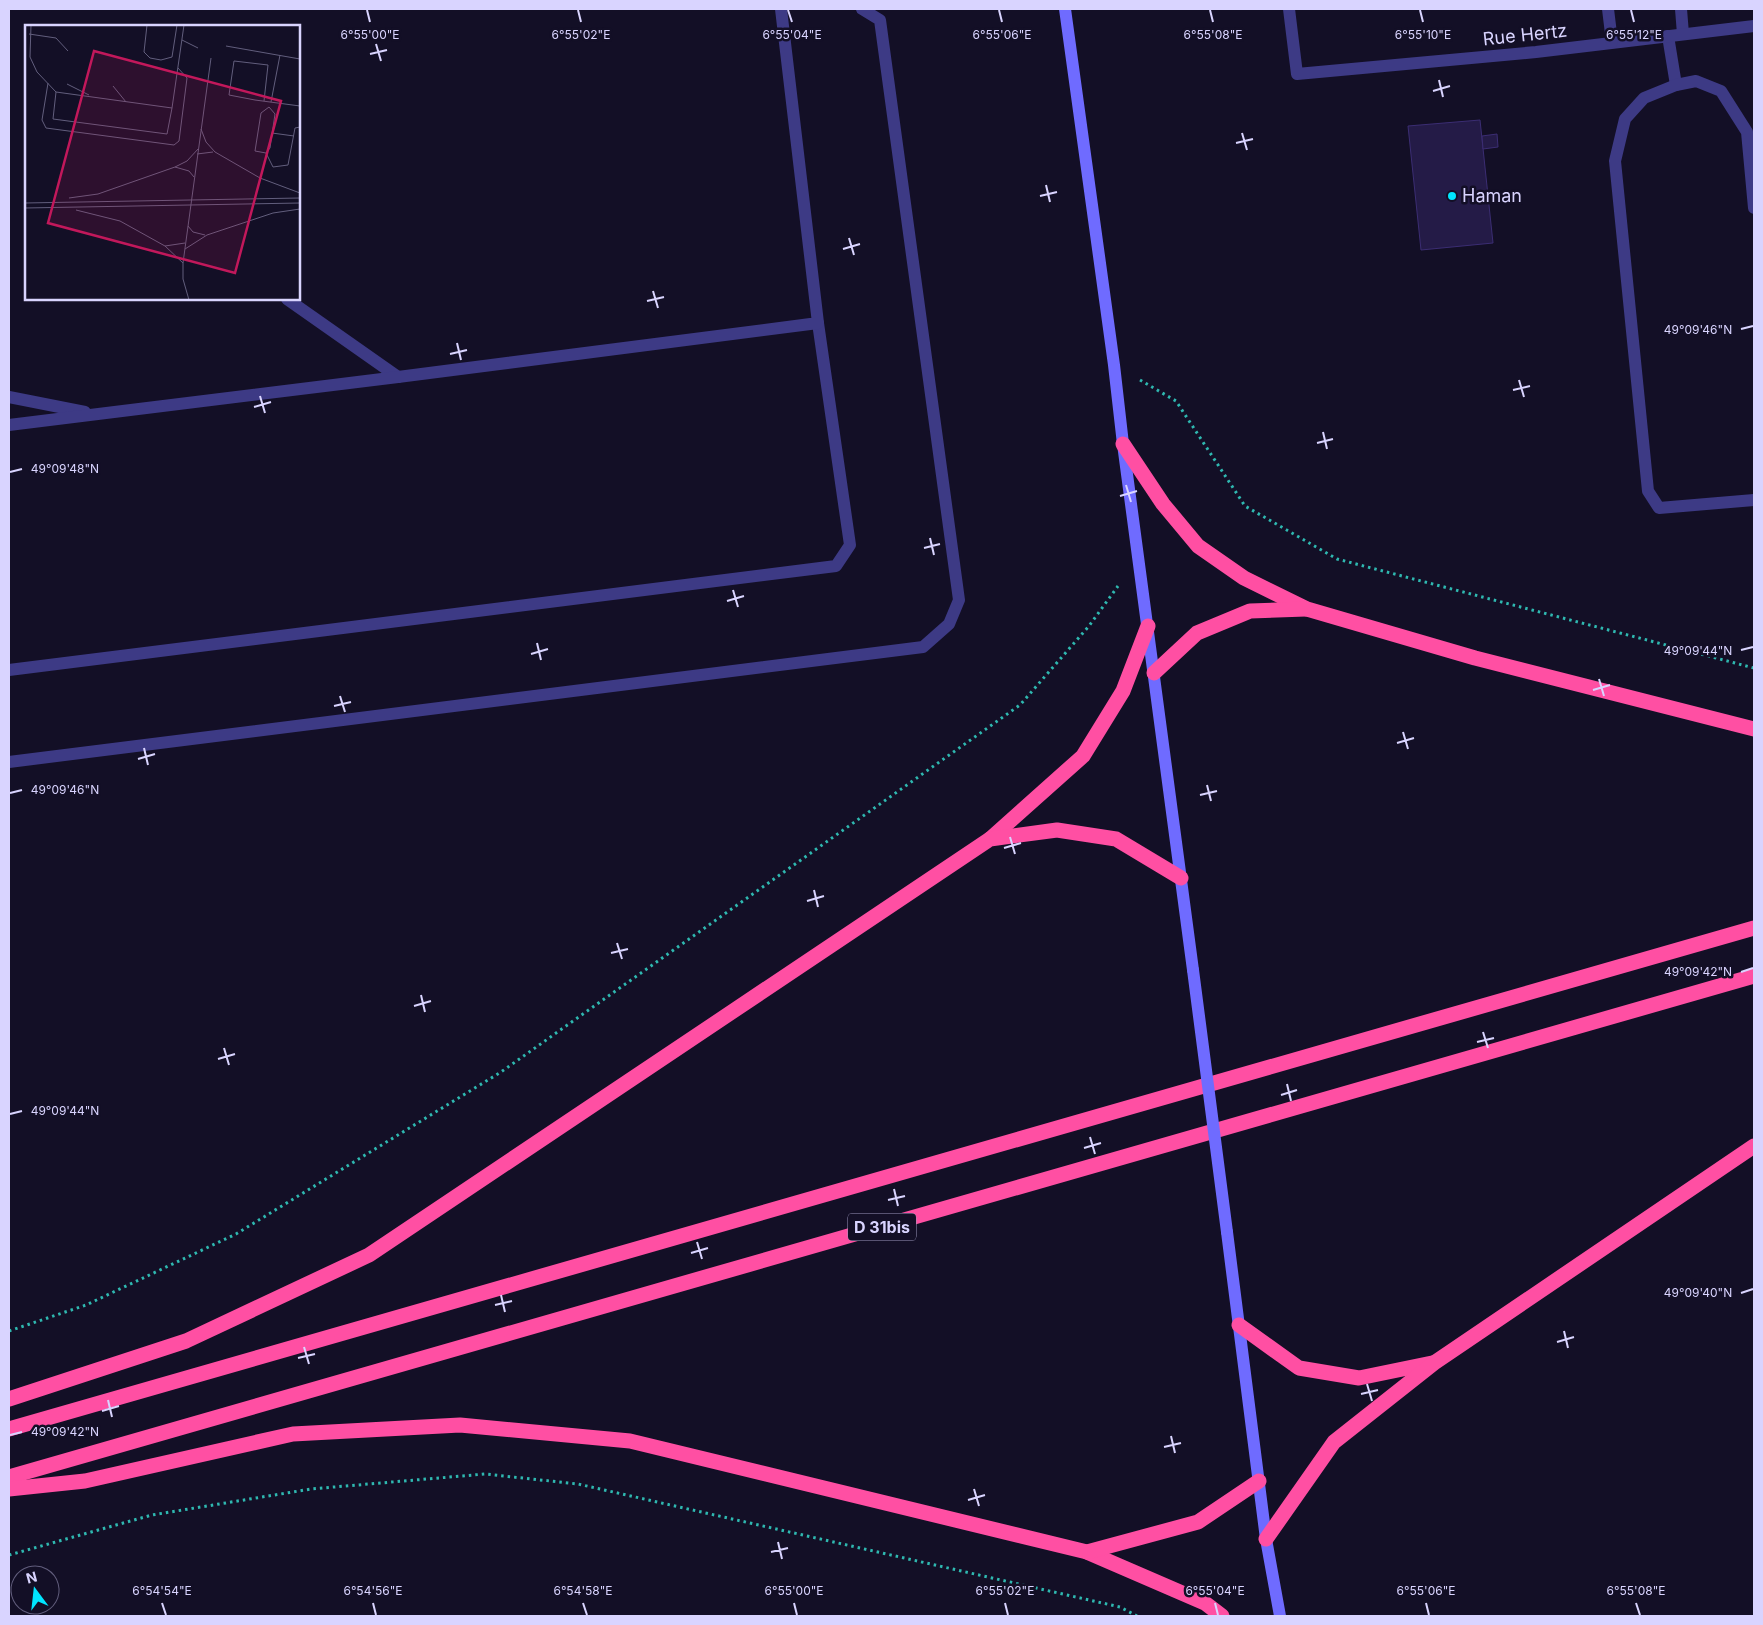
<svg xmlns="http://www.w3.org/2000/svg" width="1763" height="1625" font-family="Inter,sans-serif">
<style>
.building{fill:#241b47;stroke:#3b2d73}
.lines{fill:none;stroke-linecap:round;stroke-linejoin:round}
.path{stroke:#2fb8b0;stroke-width:3;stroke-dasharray:2.5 4;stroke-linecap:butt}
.lane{stroke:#3d3a85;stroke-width:12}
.street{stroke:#3d3a85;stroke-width:12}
.secondary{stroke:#6f6bff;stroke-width:12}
.highway{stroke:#ff4fa3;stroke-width:15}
.secondary-bridge{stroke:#6f6bff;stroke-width:12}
.ticks{fill:none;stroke:#d9d4ff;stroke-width:2}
.poi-dot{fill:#00e5ff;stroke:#130f26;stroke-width:2}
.labels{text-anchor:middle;stroke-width:5;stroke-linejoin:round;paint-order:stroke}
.shield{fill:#130f26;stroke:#9e99be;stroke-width:1}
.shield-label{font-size:16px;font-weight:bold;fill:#d9d4ff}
.street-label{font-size:18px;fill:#d9d4ff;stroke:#130f26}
.poi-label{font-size:18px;fill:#d9d4ff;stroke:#130f26;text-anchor:start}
.inset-road{fill:none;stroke:#625e7d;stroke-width:1}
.view{fill:#c2185b;fill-opacity:0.15;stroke:#c2185b;stroke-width:2.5}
.inset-edge{fill:none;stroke:#d9d4ff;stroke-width:2.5}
.ticks-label{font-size:12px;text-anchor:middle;fill:#d9d4ff;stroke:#130f26;stroke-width:5;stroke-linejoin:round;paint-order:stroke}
</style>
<rect width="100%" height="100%" fill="#130f26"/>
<g class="building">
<path d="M1480,120L1493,243L1421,250L1408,126Z"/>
<path d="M1497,134L1498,147L1483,149L1482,136Z"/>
</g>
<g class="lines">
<g class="path">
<path d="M1140,380L1176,401L1245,506L1337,559L1754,668"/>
<path d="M9,1331L86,1305L236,1234L501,1072L1020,705L1089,626L1118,586"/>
<path d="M9,1555L152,1515L311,1489L485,1474L578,1484L1120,1607L1137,1616"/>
</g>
<g class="lane">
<path d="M1681,9L1683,34"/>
<path d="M1668,36L1676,85"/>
<path d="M1754,208L1747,132L1721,91L1696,81L1676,85L1644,98L1625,119L1615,161L1648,491L1659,508L1754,500"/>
<path d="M9,670L836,566L850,545L818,323"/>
<path d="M9,762L923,647L949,624L959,600L880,20L862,9"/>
</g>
<g class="street">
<path d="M1289,9L1297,74L1536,52L1754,26"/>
<path d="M1608,9L1612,42"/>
<path d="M287,299L398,377"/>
<path d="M9,397L85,412"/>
<path d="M9,425L398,377L818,323L781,9"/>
</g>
<g class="secondary">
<path d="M1065,9L1114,365L1123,444L1193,970"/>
<path d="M1227,1232L1266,1539L1280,1616"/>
</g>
<g class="highway">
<path d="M1123,444L1163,504L1198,546L1244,578L1307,609L1475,658L1754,729"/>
<path d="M1154,673L1197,633L1250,611L1306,609"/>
<path d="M990,839L1083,756L1123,691L1148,626"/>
<path d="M1239,1325L1299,1368L1359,1378L1432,1363"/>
<path d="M9,1399L186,1341L369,1255L990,839L1057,830L1116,839L1181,878"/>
<path d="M9,1429L1754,928"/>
<path d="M9,1477L1754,976"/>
<path d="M9,1489L85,1481L293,1434L460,1425L630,1441L1087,1552L1205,1603L1222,1616"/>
<path d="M1266,1539L1334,1442L1434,1363L1754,1146"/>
<path d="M1087,1552L1198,1522L1259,1481"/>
</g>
<path class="secondary-bridge" d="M1193,970L1227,1232"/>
</g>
<path class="ticks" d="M367,10L370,22M578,10L581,22M788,10L792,22M999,10L1002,22M1210,10L1213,22M1420,10L1423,22M1631,10L1634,22M376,44L381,61M370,54L387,50M1439,80L1443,97M1433,91L1450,86M1242,133L1247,150M1236,143L1253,139M1046,185L1050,202M1040,196L1057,192M849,238L854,255M843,249L860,244M653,291L658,308M647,301L664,297M1741,329L1753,326M457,343L461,360M450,354L467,350M1519,380L1524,397M1513,390L1530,386M260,396L265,413M254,407L271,402M1323,432L1327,449M1317,443L1333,439M10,472L22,469M1126,485L1131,502M1120,496L1137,491M930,538L934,555M924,548L940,544M733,590L738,607M727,601L744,596M537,643L541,660M1741,650L1753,647M531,654L548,649M1599,679L1604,696M1593,690L1610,685M340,696L345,712M334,706L351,702M1403,732L1408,749M1397,743L1414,738M144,748L148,765M138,759L155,754M1207,785L1211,801M10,793L22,790M1200,795L1217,791M1010,837L1015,854M1004,848L1021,843M814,890L818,907M807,901L824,896M617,943L622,959M611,953L628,949M1741,972L1753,968M421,995L425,1012M414,1006L431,1001M1483,1032L1488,1048M1477,1042L1494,1038M224,1048L229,1065M218,1059L235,1054M1287,1084L1291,1101M1281,1095L1297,1090M10,1114L22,1111M1090,1137L1095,1154M1084,1148L1101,1143M894,1189L898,1206M888,1200L905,1196M697,1242L702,1259M691,1253L708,1248M1741,1293L1753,1289M501,1295L505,1312M495,1305L512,1301M1564,1331L1568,1348M1557,1342L1574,1337M304,1347L309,1364M298,1358L315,1354M1367,1384L1372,1401M1361,1394L1378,1390M108,1400L112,1417M102,1411L119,1406M10,1435L22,1432M1171,1436L1175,1453M1164,1447L1181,1443M974,1489L979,1506M968,1500L985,1495M778,1542L782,1559M771,1552L788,1548M162,1603L166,1615M373,1603L376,1615M583,1603L587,1615M794,1603L797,1615M1005,1603L1008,1615M1215,1603L1218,1615M1426,1603L1429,1615M1636,1603L1640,1615"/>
<circle class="poi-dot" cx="1452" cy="196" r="5"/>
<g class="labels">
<rect class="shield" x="848" y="1213.5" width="68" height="27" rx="4"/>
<g class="shield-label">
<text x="882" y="1233">D 31bis</text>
</g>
<g class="street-label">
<text transform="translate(1525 35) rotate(-6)" y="6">Rue Hertz</text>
</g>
<g class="poi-label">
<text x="1462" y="202">Haman</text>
</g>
</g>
<g transform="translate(25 25)">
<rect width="275" height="275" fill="#130f26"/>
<path class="inset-road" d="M6,0L5,32L12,47L31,67L28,94L142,109L147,83M122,0L119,27L125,33L136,35L147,32L152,0M4,9L31,13L43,26M157,15L173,23M201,21L275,34M23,58L17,95L21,103L149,120L154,116L162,53L153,43M42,59L64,70M88,61L101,77M31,67L147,83L159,0M239,76L243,40L209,36L204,70L230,75L275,81M246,77L255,30M244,82L250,89L245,123L241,128L230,126L236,88ZM176,104L181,117L190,127L235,153L275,168M247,108L269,111M241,128L248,142L263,140L270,103L275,102M172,129L188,127M150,142L162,136L173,124M44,173L73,169L150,142L164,146L169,152M0,178L275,173M0,183L275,178M51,185L95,196L140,221L158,238M163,201L168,207L180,210M140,221L160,218M160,224L182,210L248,188L275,184M158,238V254L164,275M158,238L186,33"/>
<path class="view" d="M69,26L256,76L210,248L23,198Z"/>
<rect width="275" height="275" class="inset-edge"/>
</g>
<g class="ticks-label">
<text x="370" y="39">6°55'00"E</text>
<text x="581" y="39">6°55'02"E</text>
<text x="792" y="39">6°55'04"E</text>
<text x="1002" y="39">6°55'06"E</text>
<text x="1213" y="39">6°55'08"E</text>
<text x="1634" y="39">6°55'12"E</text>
<text x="1423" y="39">6°55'10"E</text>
<text x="1698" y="334">49°09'46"N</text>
<text x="65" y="473">49°09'48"N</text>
<text x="1698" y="655">49°09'44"N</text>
<text x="65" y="794">49°09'46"N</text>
<text x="1698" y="976">49°09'42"N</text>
<text x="65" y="1115">49°09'44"N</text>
<text x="1698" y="1297">49°09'40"N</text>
<text x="65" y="1436">49°09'42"N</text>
<text x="162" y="1595">6°54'54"E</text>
<text x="373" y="1595">6°54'56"E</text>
<text x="583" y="1595">6°54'58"E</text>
<text x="794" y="1595">6°55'00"E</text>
<text x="1005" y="1595">6°55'02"E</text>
<text x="1215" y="1595">6°55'04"E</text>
<text x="1426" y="1595">6°55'06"E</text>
<text x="1636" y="1595">6°55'08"E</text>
</g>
<rect width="1763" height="1625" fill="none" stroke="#d9d4ff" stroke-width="20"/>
<g transform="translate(35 1590) rotate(345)"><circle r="24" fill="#130f26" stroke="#625e7d"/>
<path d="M0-4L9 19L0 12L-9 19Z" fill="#00e5ff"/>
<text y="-8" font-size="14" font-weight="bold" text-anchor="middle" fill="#d9d4ff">N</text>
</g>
</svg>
